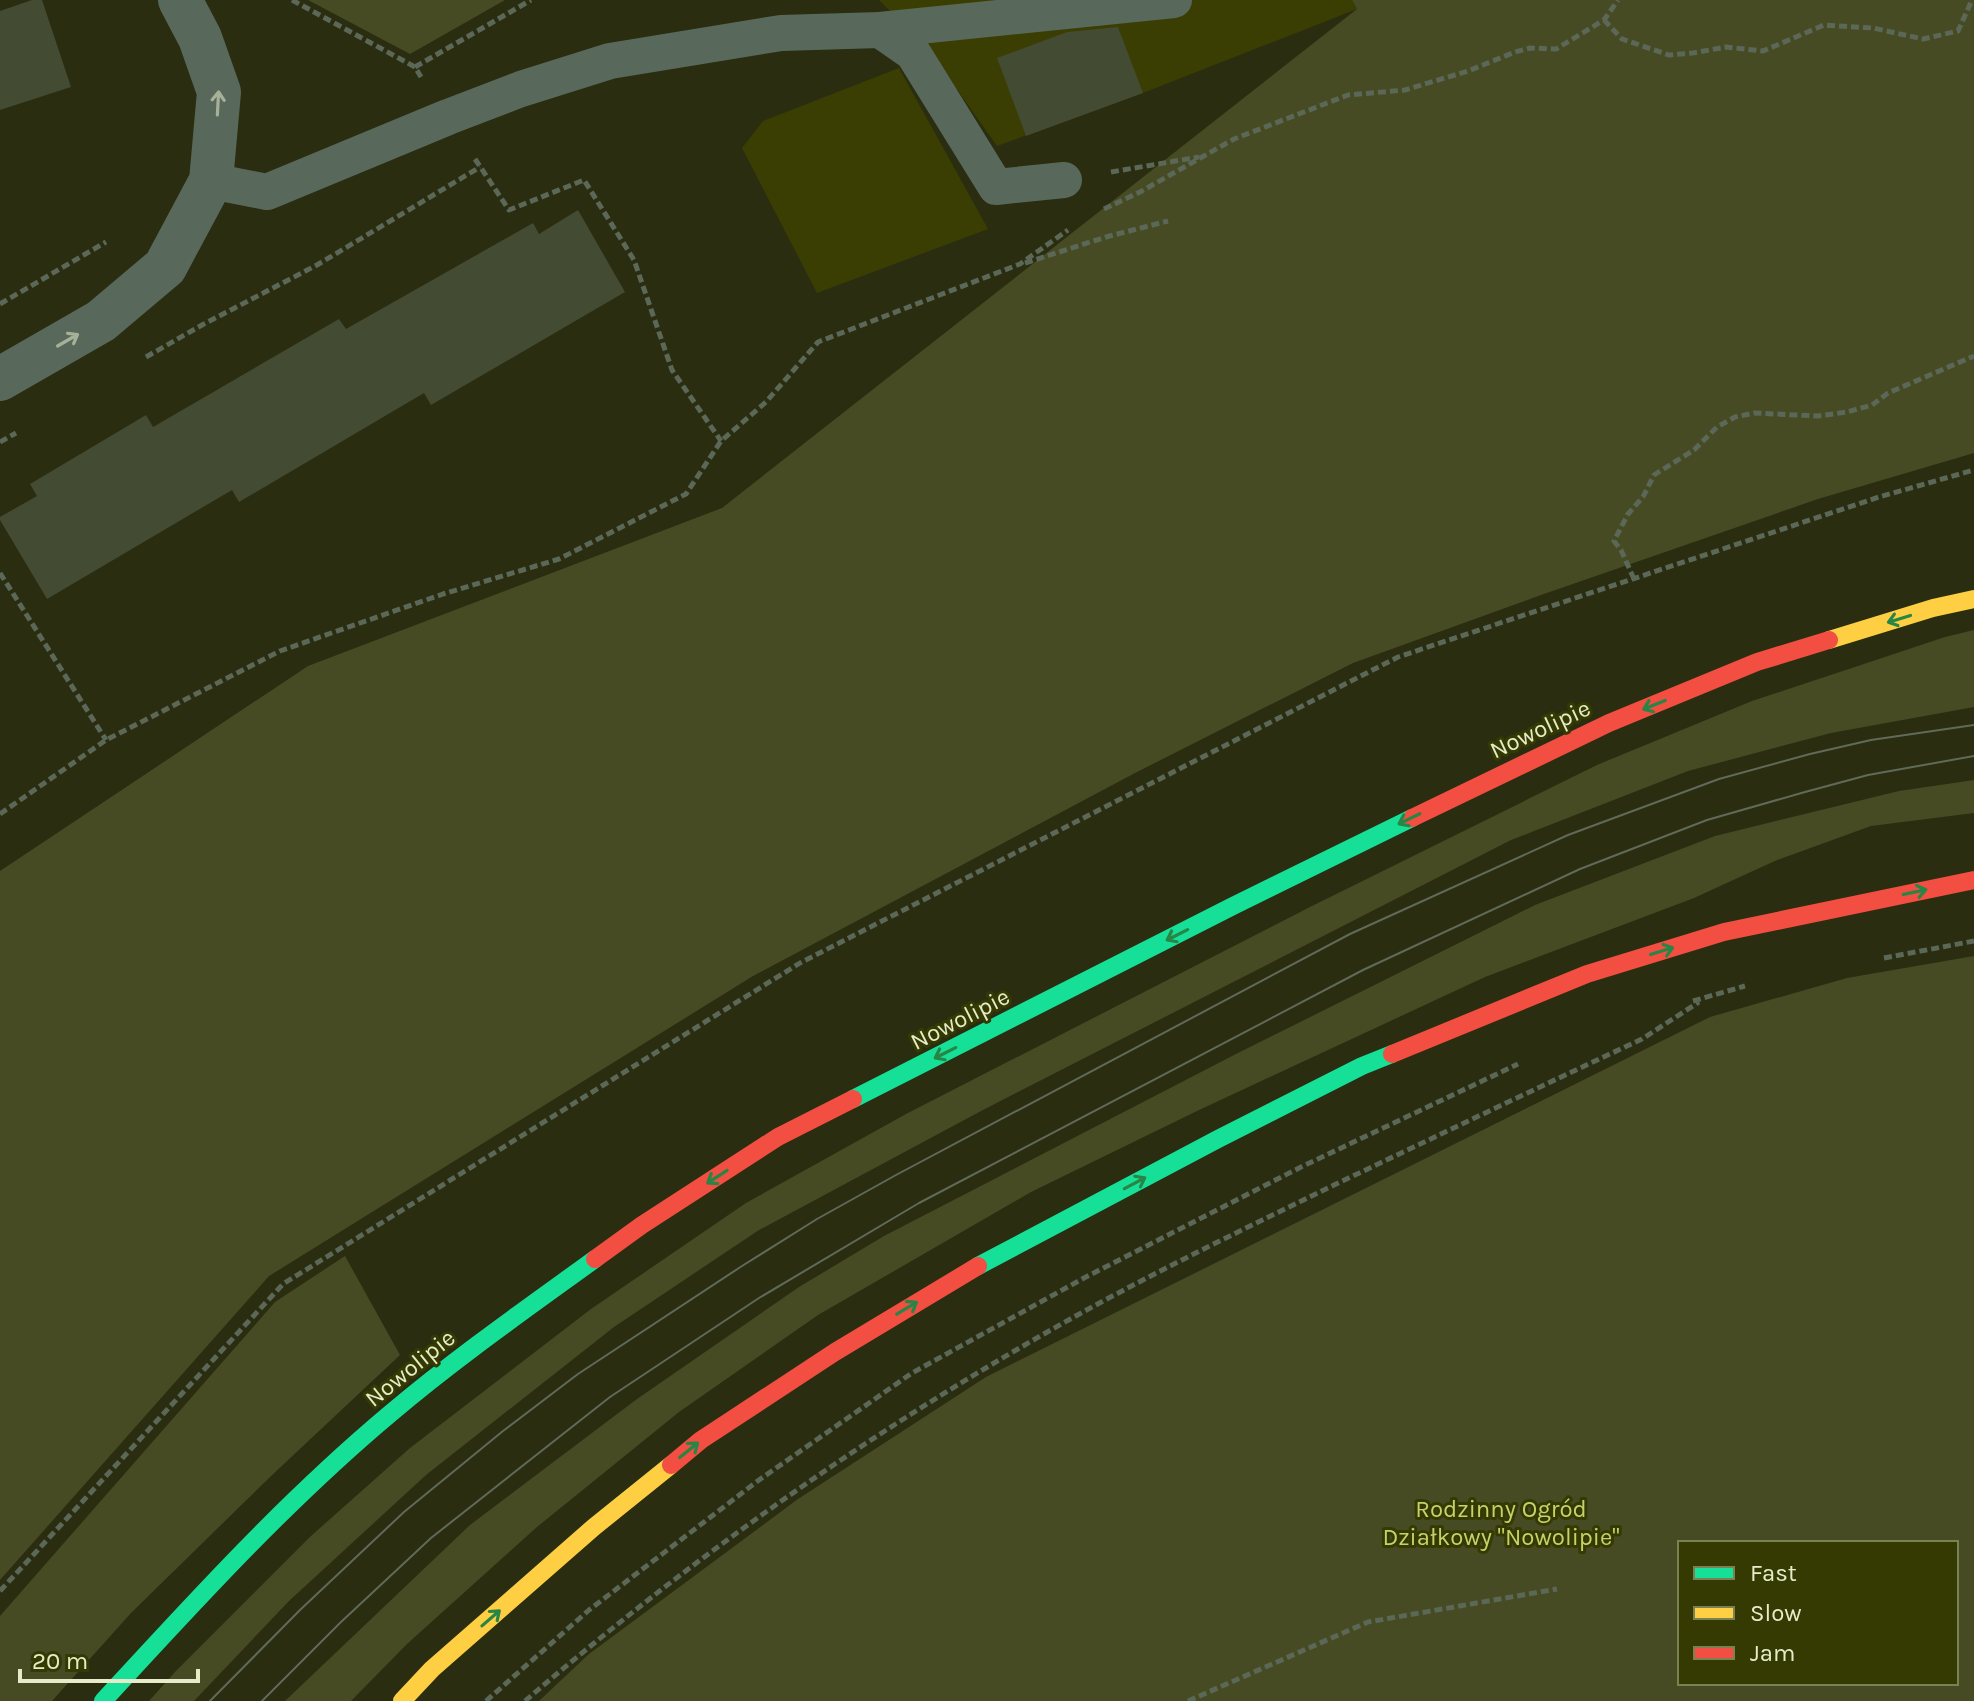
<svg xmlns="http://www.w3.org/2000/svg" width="1974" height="1701" font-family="Karla,sans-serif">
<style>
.built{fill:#3a3e03}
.green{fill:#474b23;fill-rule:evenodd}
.building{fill:#434b33}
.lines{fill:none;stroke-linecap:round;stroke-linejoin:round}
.path{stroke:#5b6757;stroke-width:5;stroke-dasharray:8 4;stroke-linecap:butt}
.lane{stroke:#58695c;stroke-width:36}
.street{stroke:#58695c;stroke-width:44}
.fast{stroke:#16e098;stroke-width:18}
.slow{stroke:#ffcf43;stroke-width:18}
.jam{stroke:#f24e42;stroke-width:18}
.tram{stroke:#606a59;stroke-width:2}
.oneway{stroke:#a6b198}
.oneway2{stroke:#278546}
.labels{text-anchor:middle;stroke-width:6;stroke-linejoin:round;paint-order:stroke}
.street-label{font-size:24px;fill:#e6ecc9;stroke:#353a03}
.park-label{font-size:24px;fill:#c5d16a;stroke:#353a03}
</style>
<rect width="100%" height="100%" fill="#2a2d10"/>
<g class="built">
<path d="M879,0H1352L1357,9L1143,93L997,146L929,50Z"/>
<path d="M899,68L988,229L817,293L742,148L763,121Z"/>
</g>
<g class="green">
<path d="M308,0H505L410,54Z"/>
<path d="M1352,0H1974V453L1818,499L1541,595L1353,663L1135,773L753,976L269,1276L0,1580V871L308,666L722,508L1357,9Z"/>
<path d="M1974,630V707L1831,733L1688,771L1511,840L981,1111L759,1230L614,1327L426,1475L289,1601L194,1701H149L175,1672L311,1536L410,1448L591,1309L746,1203L906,1114L1312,906L1597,765L1752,701L1945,637Z"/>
<path d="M1974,780V813L1871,826L1777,860L1694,898L1485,977L1197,1111L1031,1192L818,1315L679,1412L537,1527L407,1644L351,1701H285L470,1525L637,1399L799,1287L884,1236L1234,1055L1535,905L1715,836L1899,791Z"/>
<path d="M1974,956V1701H539L589,1654L798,1499L986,1377L1710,1017L1847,978ZM1680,1543H1956V1683H1680Z"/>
<path d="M345,1256L400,1355L270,1477L131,1613L52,1701H0V1616L275,1302Z"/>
</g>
<g class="building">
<path d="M32,0H42L71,87L0,110V11Z"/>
<path d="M1118,27L1143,93L1026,136L997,58L1067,32Z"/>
<path d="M578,210L625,292L431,405L424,393L239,502L232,490L47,599L0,520V517L37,496L30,484L146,415L153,427L339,319L346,329L533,223L539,234Z"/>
</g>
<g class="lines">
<g class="path">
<path d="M292,0L415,67L421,77"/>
<path d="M1604,20L1622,39L1669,55L1693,53L1726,47L1763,51L1824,25L1873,28L1923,39L1958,31L1972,0"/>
<path d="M415,67L531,0"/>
<path d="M475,159L509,210L584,180L634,260L672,370L721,441"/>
<path d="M1111,172L1199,157"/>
<path d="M1104,209L1140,192L1234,139L1348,95L1405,90L1468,71L1515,52L1530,48L1556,49L1604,20L1618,0"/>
<path d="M1025,263L1106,237L1168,221"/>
<path d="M0,304L106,242"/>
<path d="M146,357L202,325L317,265L480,167"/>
<path d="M0,442L16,433"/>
<path d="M0,573L106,740"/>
<path d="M1634,579L1621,550L1614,541L1628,514L1643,497L1654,475L1694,450L1717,427L1735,417L1754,413L1818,416L1847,412L1872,405L1888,393L1974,356"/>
<path d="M0,814L106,740L280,651L443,594L559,559L686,494L721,441L766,402L818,342L1020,264L1068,230"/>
<path d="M1884,958L1974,941"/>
<path d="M1693,1001L1745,986"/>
<path d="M0,1591L283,1284L800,963L1398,657L1879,497L1974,470"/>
<path d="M486,1701L589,1610L759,1480L912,1373L1084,1278L1301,1167L1518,1064"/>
<path d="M525,1701C697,1553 884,1422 1083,1312C1165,1267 1250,1226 1334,1185C1437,1136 1539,1087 1642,1039L1699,1002"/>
<path d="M1188,1701L1368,1622L1557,1589"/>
</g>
<g class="lane">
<path d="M880,30L913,53L996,187L1064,180"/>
<path d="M211,181L267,192L448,117L521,89L610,61L781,33L880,30L1174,0"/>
</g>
<path class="street" d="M0,379L101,321L165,267L211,181L219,92L200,38L180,0"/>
<g class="fast">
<path d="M853,1099L1233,906L1412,818"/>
<path d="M978,1266L1218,1139L1362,1066L1392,1054"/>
<path d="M103,1701C195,1601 287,1500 391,1413C456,1358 526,1309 595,1259"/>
</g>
<g class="slow">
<path d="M1829,640L1933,608L1974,599"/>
<path d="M402,1701L432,1669L594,1527L671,1465"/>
</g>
<g class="jam">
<path d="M1412,818L1609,723L1757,662L1829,640"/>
<path d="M1392,1054L1587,974L1724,932L1974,880"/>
<path d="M595,1259L642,1225L778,1137L853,1099"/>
<path d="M671,1465L701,1440L835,1352L978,1266"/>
</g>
<g class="tram">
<path d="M210,1701L300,1610L404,1512L503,1431L578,1374L742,1266L817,1219L896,1175L1350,934L1568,835L1719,779L1810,754L1871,740L1974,725"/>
<path d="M262,1701L341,1622L431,1538L610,1397L759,1298L919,1203L1363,970L1580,869L1707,820L1805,792L1868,775L1974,756"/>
</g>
</g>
<defs><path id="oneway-shaft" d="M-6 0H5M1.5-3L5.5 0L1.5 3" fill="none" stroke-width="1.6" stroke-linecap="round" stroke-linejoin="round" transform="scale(2)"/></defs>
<g class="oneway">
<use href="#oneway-shaft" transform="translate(218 103) rotate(-87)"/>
<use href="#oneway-shaft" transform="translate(68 340) rotate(-30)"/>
</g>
<g class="oneway2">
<use href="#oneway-shaft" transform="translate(1899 619) rotate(163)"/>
<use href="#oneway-shaft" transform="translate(1654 705) rotate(158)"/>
<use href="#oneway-shaft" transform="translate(1409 819) rotate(154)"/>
<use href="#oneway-shaft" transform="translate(1915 892) rotate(-12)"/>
<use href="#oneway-shaft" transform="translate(1177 935) rotate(153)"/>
<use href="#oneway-shaft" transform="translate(1662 951) rotate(-17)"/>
<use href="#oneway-shaft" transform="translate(945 1053) rotate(153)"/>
<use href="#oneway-shaft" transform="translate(717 1177) rotate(147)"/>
<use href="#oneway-shaft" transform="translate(1135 1183) rotate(-28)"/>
<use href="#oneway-shaft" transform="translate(907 1308) rotate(-31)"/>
<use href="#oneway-shaft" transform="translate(689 1450) rotate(-39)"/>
<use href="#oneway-shaft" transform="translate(491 1618) rotate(-41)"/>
</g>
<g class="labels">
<g class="street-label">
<text transform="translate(1540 729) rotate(-25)" y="8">Nowolipie</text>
<text transform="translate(960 1019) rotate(-27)" y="8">Nowolipie</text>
<text transform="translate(410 1368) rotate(-39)" y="8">Nowolipie</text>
</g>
<g class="park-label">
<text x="1501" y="1517">Rodzinny Ogród<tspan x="1501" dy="28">Działkowy "Nowolipie"</tspan></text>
</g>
</g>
<rect x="1678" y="1541" width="280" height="144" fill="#353a03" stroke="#7c8152" stroke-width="2"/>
<rect x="1694" y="1567" width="40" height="12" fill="#16e098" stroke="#7c8152" stroke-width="2"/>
<text x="1750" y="1581" font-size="24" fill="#e6ecc9">Fast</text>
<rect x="1694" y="1607" width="40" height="12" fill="#ffcf43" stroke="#7c8152" stroke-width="2"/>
<text x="1750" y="1621" font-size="24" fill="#e6ecc9">Slow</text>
<rect x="1694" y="1647" width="40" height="12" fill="#f24e42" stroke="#7c8152" stroke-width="2"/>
<text x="1750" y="1661" font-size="24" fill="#e6ecc9">Jam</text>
<path d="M20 1669v12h178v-12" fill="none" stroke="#e6ecc9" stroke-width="4"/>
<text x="32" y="1669" font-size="24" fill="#e6ecc9" stroke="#353a03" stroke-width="6" paint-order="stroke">20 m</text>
</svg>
